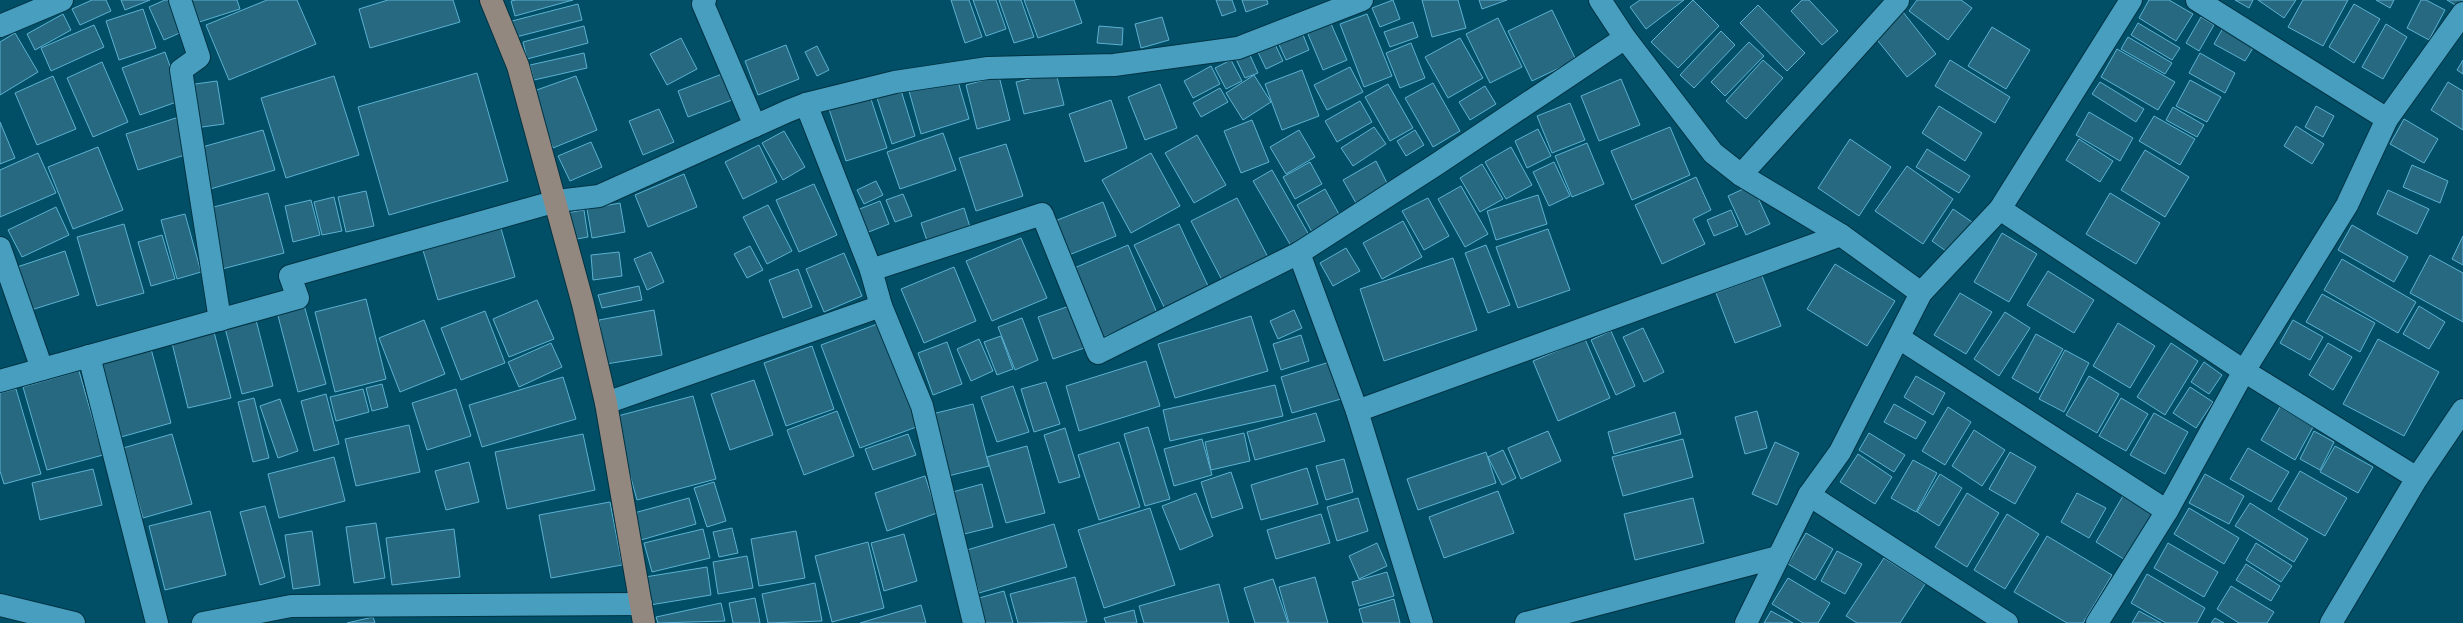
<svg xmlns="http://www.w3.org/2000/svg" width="2463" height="623" font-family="'Nunito Sans',sans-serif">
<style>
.building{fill:#266981;stroke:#5cb1d2}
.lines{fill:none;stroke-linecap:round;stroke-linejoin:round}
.minor-casing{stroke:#003343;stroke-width:24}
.major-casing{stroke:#003343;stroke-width:24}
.minor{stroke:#479ebf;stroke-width:22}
.major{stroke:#938880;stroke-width:22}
</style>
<rect width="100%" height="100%" fill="#004f66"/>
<g class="building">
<path d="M92,0H106L111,11L80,25L72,9Z"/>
<path d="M121,0H150L125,10Z"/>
<path d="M165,0H170L184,31L164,40L149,7Z"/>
<path d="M185,0H237L240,9L193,24Z"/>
<path d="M267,0H297L316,44L229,80L206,25Z"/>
<path d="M388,0H453L460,22L370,48L359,9Z"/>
<path d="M516,0H573L515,16L511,1Z"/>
<path d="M951,0H969L982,37L965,43Z"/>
<path d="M973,0H996L1006,29L986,36Z"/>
<path d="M999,0H1021L1034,37L1014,43Z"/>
<path d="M1024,0H1074L1082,23L1038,38Z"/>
<path d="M1216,0H1232L1236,11L1222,16Z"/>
<path d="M1242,0H1267L1268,4L1246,12Z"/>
<path d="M1393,0L1400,19L1380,27L1372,8Z"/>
<path d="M1422,0H1458L1466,28L1432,37Z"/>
<path d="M1479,0H1507L1482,9Z"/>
<path d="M1640,0H1684L1646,29L1630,7Z"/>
<path d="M1693,0L1719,26L1678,68L1651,42Z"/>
<path d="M1802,0H1809L1838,31L1822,45L1791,11Z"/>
<path d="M1917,0H1961L1972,8L1948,40L1909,11Z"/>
<path d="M2149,0H2169L2193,14L2176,41L2139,18Z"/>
<path d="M2235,0H2253L2249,8Z"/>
<path d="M2258,0H2296L2284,18Z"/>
<path d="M2303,0H2348L2323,46L2288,27Z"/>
<path d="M2376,0H2394L2390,8Z"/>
<path d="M2421,0H2426L2445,10L2429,40L2407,28Z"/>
<path d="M2447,0H2463V3L2460,8Z"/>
<path d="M578,4L582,20L516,37L512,21Z"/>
<path d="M2354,4L2380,19L2354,63L2329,47Z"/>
<path d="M1758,5L1805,53L1787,71L1740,23Z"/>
<path d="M143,9L156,48L119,60L106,21Z"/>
<path d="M1552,10L1576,60L1532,81L1508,31Z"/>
<path d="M1903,12L1936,54L1907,77L1874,36Z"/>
<path d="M63,14L71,30L35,50L27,34Z"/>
<path d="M1367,14L1392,76L1364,87L1340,24Z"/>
<path d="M1162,17L1169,40L1141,48L1135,24Z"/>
<path d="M1328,17L1347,60L1323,70L1305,27Z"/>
<path d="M2201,17L2214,25L2199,51L2186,43Z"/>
<path d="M1498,18L1522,67L1490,83L1466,34Z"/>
<path d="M1413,22L1418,37L1390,47L1384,32Z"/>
<path d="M2138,23L2180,48L2172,60L2131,35Z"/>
<path d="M2386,24L2407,37L2383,79L2362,67Z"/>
<path d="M94,25L104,47L51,71L41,48Z"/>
<path d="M584,26L588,43L527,59L523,42Z"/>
<path d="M1099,26L1123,28L1122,45L1097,43Z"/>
<path d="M2224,26L2256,43L2245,61L2214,44Z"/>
<path d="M1300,27L1309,50L1286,60L1276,38Z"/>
<path d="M1992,27L2030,50L2006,89L1968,66Z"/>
<path d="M1721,31L1735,45L1694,88L1680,75Z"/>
<path d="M15,33L38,72L0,95V42Z"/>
<path d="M2128,37L2172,63L2165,74L2121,49Z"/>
<path d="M681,38L697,69L667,85L650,54Z"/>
<path d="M1460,38L1483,78L1448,98L1425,57Z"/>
<path d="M1273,40L1283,61L1266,69L1256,48Z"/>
<path d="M1749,42L1764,56L1725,96L1711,82Z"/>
<path d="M1411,43L1425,78L1400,88L1386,53Z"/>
<path d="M786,45L799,79L758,95L745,61Z"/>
<path d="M817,46L829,70L817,76L805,52Z"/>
<path d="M2117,49L2175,82L2158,110L2101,77Z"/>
<path d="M165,52L182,100L140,115L122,68Z"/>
<path d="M584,53L587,68L534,80L530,65Z"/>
<path d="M1249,53L1258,73L1245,78L1236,59Z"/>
<path d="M2200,53L2235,73L2225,93L2189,73Z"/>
<path d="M1231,60L1242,81L1226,89L1215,68Z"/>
<path d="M1763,60L1783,78L1746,119L1726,101Z"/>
<path d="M1950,60L2010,97L1995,123L1935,86Z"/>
<path d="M2463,60V74L2457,70Z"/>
<path d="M102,62L128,122L93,137L67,78Z"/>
<path d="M1211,66L1220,84L1193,98L1184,81Z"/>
<path d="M1350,67L1363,92L1327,110L1314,85Z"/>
<path d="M1302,70L1319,116L1282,130L1265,84Z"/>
<path d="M477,73L508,181L389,215L358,107Z"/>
<path d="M1056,73L1064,105L1024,114L1016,82Z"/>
<path d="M722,74L732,100L688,117L678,91Z"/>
<path d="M1254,75L1271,102L1243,120L1226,93Z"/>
<path d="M53,76L76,129L37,145L15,93Z"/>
<path d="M334,76L359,155L286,178L261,98Z"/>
<path d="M576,76L597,130L553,148L531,92Z"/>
<path d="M999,76L1010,120L977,129L966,85Z"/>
<path d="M957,78L969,119L921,134L909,91Z"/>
<path d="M1621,79L1640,125L1599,141L1581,96Z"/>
<path d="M2190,80L2221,97L2207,122L2176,106Z"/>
<path d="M217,81L224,124L195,128L188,85Z"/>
<path d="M2100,82L2144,109L2136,122L2092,94Z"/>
<path d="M2448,82L2463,91V130L2431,110Z"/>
<path d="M1433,83L1460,131L1433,147L1405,98Z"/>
<path d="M1160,84L1177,128L1145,140L1128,97Z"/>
<path d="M1388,84L1413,128L1390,141L1365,97Z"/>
<path d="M1485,86L1496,104L1470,120L1459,102Z"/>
<path d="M900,87L915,136L892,144L876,95Z"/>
<path d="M1220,88L1228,102L1201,117L1193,103Z"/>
<path d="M870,96L887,148L846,161L829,109Z"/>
<path d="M1111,100L1127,148L1085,162L1069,114Z"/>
<path d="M1360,101L1372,122L1337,142L1325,121Z"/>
<path d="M1570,103L1585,140L1552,153L1537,116Z"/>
<path d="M1939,106L1982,133L1965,161L1922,133Z"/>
<path d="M2316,106L2334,116L2323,137L2305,127Z"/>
<path d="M2173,107L2204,125L2197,137L2166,120Z"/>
<path d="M659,109L674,142L643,155L629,121Z"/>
<path d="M2089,112L2133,138L2120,161L2076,135Z"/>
<path d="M2154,116L2195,139L2180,165L2139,141Z"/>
<path d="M179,117L191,153L138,170L126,134Z"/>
<path d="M2404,119L2438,139L2424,163L2390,144Z"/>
<path d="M1252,120L1269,162L1241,173L1224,131Z"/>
<path d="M0,122L15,158L0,164Z"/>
<path d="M2296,126L2324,144L2312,164L2284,146Z"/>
<path d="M1374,127L1386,144L1353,166L1341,148Z"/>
<path d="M1670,127L1690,175L1632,200L1611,151Z"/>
<path d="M1538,129L1551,156L1527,168L1515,141Z"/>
<path d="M263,130L275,170L207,190L195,149Z"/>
<path d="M1299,130L1315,157L1286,174L1270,147Z"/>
<path d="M1415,130L1424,145L1406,156L1397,141Z"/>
<path d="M784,131L805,167L783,180L762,143Z"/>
<path d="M943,133L956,170L900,189L887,152Z"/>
<path d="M1197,135L1226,185L1194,203L1165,153Z"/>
<path d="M1850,139L1891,167L1859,216L1818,188Z"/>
<path d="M2079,139L2113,161L2100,182L2066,160Z"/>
<path d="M591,142L602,167L570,181L558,156Z"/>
<path d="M1587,143L1604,184L1572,197L1555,156Z"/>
<path d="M1006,144L1023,196L976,211L959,158Z"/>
<path d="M759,145L777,182L743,199L725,162Z"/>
<path d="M98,147L123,210L73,229L48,167Z"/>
<path d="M1511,147L1532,185L1506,199L1485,162Z"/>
<path d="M1927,149L1970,176L1959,193L1916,167Z"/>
<path d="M2145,150L2189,177L2165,217L2121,190Z"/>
<path d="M38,153L56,193L0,217V170Z"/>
<path d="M1151,153L1180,206L1131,233L1102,180Z"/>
<path d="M1376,161L1388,185L1356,203L1343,180Z"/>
<path d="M1310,162L1322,184L1295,199L1283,177Z"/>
<path d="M1554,162L1570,196L1549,206L1533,172Z"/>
<path d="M1482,164L1503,199L1480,212L1460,178Z"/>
<path d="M2412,165L2448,181L2440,203L2403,187Z"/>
<path d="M1907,166L1953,199L1923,244L1875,211Z"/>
<path d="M1272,170L1309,235L1291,246L1253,181Z"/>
<path d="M684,174L697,207L648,227L635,195Z"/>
<path d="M1696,177L1711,210L1693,219L1705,244L1662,264L1635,205Z"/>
<path d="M876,181L883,195L864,204L857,190Z"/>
<path d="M814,184L837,235L799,252L776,200Z"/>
<path d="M1752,185L1770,224L1746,235L1728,196Z"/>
<path d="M1461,186L1488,234L1465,247L1438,199Z"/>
<path d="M1325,189L1340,216L1312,232L1297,205Z"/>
<path d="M2388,190L2429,209L2417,234L2377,214Z"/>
<path d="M366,191L374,226L346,232L338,197Z"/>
<path d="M268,193L284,253L222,269L206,209Z"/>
<path d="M2110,193L2160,223L2136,264L2086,234Z"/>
<path d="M903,194L912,216L895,222L886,200Z"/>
<path d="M1538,195L1547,224L1496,240L1487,211Z"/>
<path d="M334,197L342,231L322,235L314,202Z"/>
<path d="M1237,198L1269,259L1223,282L1191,221Z"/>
<path d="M1428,198L1449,236L1424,250L1402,211Z"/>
<path d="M311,200L320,235L293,242L285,206Z"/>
<path d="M880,201L889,224L866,233L857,210Z"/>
<path d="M1103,202L1116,236L1069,255L1055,221Z"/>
<path d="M620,203L625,232L592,238L587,209Z"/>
<path d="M768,205L792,251L767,264L743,217Z"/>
<path d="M56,207L69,235L22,257L8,230Z"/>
<path d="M964,208L970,227L927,241L921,223Z"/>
<path d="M1953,209L1972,222L1950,254L1932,241Z"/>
<path d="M584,210L588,237L571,240L566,213Z"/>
<path d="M1731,210L1738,226L1714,236L1707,220Z"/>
<path d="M185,214L201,272L177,279L161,220Z"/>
<path d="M1403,221L1422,257L1382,279L1363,243Z"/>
<path d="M124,224L144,293L97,306L77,237Z"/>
<path d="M1179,224L1209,288L1165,309L1134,245Z"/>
<path d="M500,225L515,277L438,300L422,247Z"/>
<path d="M2352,225L2408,257L2394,282L2338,250Z"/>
<path d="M1548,229L1570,290L1518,308L1496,247Z"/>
<path d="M2002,233L2037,254L2009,302L1974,282Z"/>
<path d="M162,235L175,279L151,286L138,242Z"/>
<path d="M2463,236V265L2452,259Z"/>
<path d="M1021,238L1047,298L992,321L966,261Z"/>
<path d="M1128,245L1157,313L1101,338L1072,269Z"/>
<path d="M1486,245L1510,305L1488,313L1465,253Z"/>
<path d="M750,246L763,270L747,278L734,254Z"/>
<path d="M1346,248L1360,271L1333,286L1320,263Z"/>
<path d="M65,251L79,295L31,310L17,267Z"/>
<path d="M619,252L622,276L593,280L591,255Z"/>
<path d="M651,252L664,282L647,290L634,259Z"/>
<path d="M844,253L862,296L824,312L806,269Z"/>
<path d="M2430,255L2463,273V322L2410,293Z"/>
<path d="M1453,258L1477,330L1384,361L1360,289Z"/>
<path d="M2342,259L2416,302L2398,333L2324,290Z"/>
<path d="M1835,264L1895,301L1867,346L1807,309Z"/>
<path d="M954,267L976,321L924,343L901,289Z"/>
<path d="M798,269L812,307L783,318L769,280Z"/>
<path d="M2048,271L2094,300L2074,333L2027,305Z"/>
<path d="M1762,276L1781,326L1735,343L1716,293Z"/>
<path d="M639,286L642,300L602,308L598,295Z"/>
<path d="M1960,293L1992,312L1966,354L1934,335Z"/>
<path d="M2322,294L2375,323L2360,352L2306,322Z"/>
<path d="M366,299L386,379L335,392L315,312Z"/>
<path d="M537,300L554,339L509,357L493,319Z"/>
<path d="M1075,304L1090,346L1053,359L1038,317Z"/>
<path d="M304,305L326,384L298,392L277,312Z"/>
<path d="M2419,306L2445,322L2429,349L2403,334Z"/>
<path d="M654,310L662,355L606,364L599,320Z"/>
<path d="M1294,310L1302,328L1278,339L1270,321Z"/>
<path d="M485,311L505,363L461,380L441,328Z"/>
<path d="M2005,312L2030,328L1999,376L1974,359Z"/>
<path d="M1251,316L1268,371L1175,398L1158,344Z"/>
<path d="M1022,318L1038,360L1015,370L998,327Z"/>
<path d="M256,320L273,386L242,394L225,328Z"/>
<path d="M424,320L445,374L400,392L379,338Z"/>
<path d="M2293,320L2323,337L2310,360L2280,343Z"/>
<path d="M880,323L919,426L860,448L821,345Z"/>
<path d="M2118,323L2155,346L2130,388L2093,366Z"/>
<path d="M1643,328L1664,372L1644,382L1623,337Z"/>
<path d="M1611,331L1635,386L1616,395L1591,340Z"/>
<path d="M214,332L231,398L188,408L172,343Z"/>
<path d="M2036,334L2063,349L2038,393L2012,378Z"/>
<path d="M1301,335L1309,361L1281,370L1273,344Z"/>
<path d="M1001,336L1013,369L997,375L984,342Z"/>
<path d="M979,339L993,371L971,381L957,349Z"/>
<path d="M1585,339L1610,398L1558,421L1533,361Z"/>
<path d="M2378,339L2439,372L2404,436L2343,404Z"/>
<path d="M947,342L962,384L933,395L918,353Z"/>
<path d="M551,343L562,367L519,387L508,362Z"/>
<path d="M2171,343L2198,361L2165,415L2137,397Z"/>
<path d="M2328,343L2352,357L2333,390L2309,375Z"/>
<path d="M150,345L171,423L121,437L100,358Z"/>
<path d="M812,346L834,409L786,426L764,363Z"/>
<path d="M2065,350L2089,363L2064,412L2039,399Z"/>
<path d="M1336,360L1348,397L1292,413L1281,377Z"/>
<path d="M1146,361L1160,406L1079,431L1066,386Z"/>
<path d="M2204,362L2222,375L2209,394L2191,382Z"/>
<path d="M79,371L103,455L47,470L23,387Z"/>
<path d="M1916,376L1945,393L1933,415L1904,397Z"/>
<path d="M2089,376L2119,394L2097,433L2066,415Z"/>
<path d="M563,377L576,419L482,447L469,405Z"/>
<path d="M754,380L773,435L730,450L711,394Z"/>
<path d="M1046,382L1060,424L1034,432L1021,389Z"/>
<path d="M382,384L388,407L372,411L366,388Z"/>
<path d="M1275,385L1283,416L1170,441L1163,410Z"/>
<path d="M1013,386L1029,432L997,442L981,397Z"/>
<path d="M2190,387L2213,402L2196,428L2173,413Z"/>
<path d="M16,389L41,474L4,484L0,471V393Z"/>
<path d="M363,389L369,412L336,421L330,397Z"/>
<path d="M456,389L471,436L427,450L412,403Z"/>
<path d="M326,394L339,444L314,451L301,401Z"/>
<path d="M693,396L716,479L637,500L614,417Z"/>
<path d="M254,398L269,458L253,462L238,402Z"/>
<path d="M2121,398L2148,414L2126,451L2099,436Z"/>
<path d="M280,399L298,451L278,458L260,406Z"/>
<path d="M973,404L989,466L948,476L932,414Z"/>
<path d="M1894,404L1926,422L1916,439L1884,422Z"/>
<path d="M1948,407L1971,422L1945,465L1922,451Z"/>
<path d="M2280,407L2313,427L2295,460L2261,440Z"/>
<path d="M837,411L854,456L804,475L787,430Z"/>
<path d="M1757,411L1767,448L1745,454L1735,417Z"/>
<path d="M1675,412L1681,434L1614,454L1608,432Z"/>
<path d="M1316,413L1325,441L1255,460L1247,432Z"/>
<path d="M2154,413L2188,432L2165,474L2130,455Z"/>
<path d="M409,425L420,472L356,486L345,439Z"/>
<path d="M1148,427L1170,499L1145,506L1124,434Z"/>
<path d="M1065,428L1080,477L1059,483L1044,435Z"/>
<path d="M1974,430L2005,450L1982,486L1952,466Z"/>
<path d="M1548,431L1561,461L1521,479L1508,448Z"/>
<path d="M2314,431L2334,442L2320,470L2300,459Z"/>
<path d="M1244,433L1250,461L1211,470L1205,442Z"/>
<path d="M1869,433L1905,455L1894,472L1859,450Z"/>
<path d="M172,434L192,504L143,518L123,448Z"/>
<path d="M583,434L595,490L507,509L495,452Z"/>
<path d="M908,434L916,455L873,470L865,449Z"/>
<path d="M1202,439L1212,475L1174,486L1164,449Z"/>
<path d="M1683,439L1693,477L1623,496L1612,457Z"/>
<path d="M1119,442L1140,507L1099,520L1078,455Z"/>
<path d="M1775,442L1799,453L1777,505L1752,494Z"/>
<path d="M1027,446L1045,513L1006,523L987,457Z"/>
<path d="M2335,446L2373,467L2358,493L2320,472Z"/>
<path d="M2248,448L2289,472L2271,502L2230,479Z"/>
<path d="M1503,450L1516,478L1502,485L1488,457Z"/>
<path d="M1486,452L1496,483L1418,510L1407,479Z"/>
<path d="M2010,452L2036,467L2015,504L1989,489Z"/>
<path d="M1858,454L1892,477L1875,504L1840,482Z"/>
<path d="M334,457L345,501L279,518L268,474Z"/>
<path d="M1344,459L1353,492L1326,500L1316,466Z"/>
<path d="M1913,460L1937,473L1916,512L1891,498Z"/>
<path d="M469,462L479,502L446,510L435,471Z"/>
<path d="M1307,468L1318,504L1261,520L1251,485Z"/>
<path d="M93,469L102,505L40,520L32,483Z"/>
<path d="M2300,471L2347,498L2325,536L2278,509Z"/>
<path d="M1231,472L1243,508L1212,518L1201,482Z"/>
<path d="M1940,474L1962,488L1939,526L1917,512Z"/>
<path d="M2205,474L2244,496L2229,524L2189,503Z"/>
<path d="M925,476L937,513L887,531L875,493Z"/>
<path d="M714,482L726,521L707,527L694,488Z"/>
<path d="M982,484L993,527L960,535L949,493Z"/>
<path d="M1498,491L1514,533L1444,558L1429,517Z"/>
<path d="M1196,493L1213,536L1180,550L1162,506Z"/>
<path d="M1967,493L1999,513L1967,567L1935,547Z"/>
<path d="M2077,493L2106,508L2089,538L2061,522Z"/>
<path d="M2123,496L2155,516L2127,561L2096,542Z"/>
<path d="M689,498L696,524L641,540L634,513Z"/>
<path d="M1358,498L1368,531L1337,541L1327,507Z"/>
<path d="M1693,498L1704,543L1635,560L1624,514Z"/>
<path d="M610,502L622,565L551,578L539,515Z"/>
<path d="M2250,503L2308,539L2294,562L2235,526Z"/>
<path d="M265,506L285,577L260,585L240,512Z"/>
<path d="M1150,508L1175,585L1104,608L1078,530Z"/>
<path d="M2189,508L2239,538L2224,564L2174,534Z"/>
<path d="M210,511L226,575L165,590L149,526Z"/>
<path d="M1321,514L1330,543L1276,559L1267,530Z"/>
<path d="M2007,514L2039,534L2005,589L1974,570Z"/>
<path d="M376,523L385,578L354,583L346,527Z"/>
<path d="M1054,524L1067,567L979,593L967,550Z"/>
<path d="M732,528L738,553L719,557L713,532Z"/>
<path d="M454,529L460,577L392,585L386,538Z"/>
<path d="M703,529L710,558L652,572L644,543Z"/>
<path d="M312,531L320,585L293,589L285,535Z"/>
<path d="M796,531L805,578L759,586L751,539Z"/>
<path d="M1806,533L1833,549L1815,580L1788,564Z"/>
<path d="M904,534L917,581L884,591L871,543Z"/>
<path d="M2047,536L2112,575L2083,623H2067L2014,592Z"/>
<path d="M868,542L884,608L832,622L815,556Z"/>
<path d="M1377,543L1387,566L1359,579L1349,556Z"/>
<path d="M2168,543L2218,572L2204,597L2154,568Z"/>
<path d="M2256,543L2292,566L2281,582L2246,560Z"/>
<path d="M1837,551L1862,564L1845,594L1821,581Z"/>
<path d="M747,556L753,588L718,594L713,562Z"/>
<path d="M1884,558L1925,584L1900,623H1857L1846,616Z"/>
<path d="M2246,564L2280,586L2271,601L2236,580Z"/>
<path d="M707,567L711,595L650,605L645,577Z"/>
<path d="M1387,572L1394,596L1359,606L1352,582Z"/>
<path d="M2147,574L2205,608L2197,623H2166L2131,603Z"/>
<path d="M1075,577L1087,622L1018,623L1010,594Z"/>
<path d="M1315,577L1328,623H1289L1279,587Z"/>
<path d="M1788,578L1830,603L1818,623H1803L1772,604Z"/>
<path d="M1273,579L1288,623H1255L1244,588Z"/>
<path d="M815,583L822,621L768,623L762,594Z"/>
<path d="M1219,584L1229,623H1144L1139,606Z"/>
<path d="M2231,586L2274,612L2267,623H2239L2217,609Z"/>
<path d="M1004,591L1013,623H978L972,600Z"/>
<path d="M755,598L760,623H733L729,603Z"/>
<path d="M1394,599L1400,623H1363L1359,609Z"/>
<path d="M721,603L725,621L658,623L656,617Z"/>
<path d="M921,605L926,623H860Z"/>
<path d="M1134,610L1137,623H1106L1104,618Z"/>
<path d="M1771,611L1793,623H1764Z"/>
<path d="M2139,611L2161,623H2132Z"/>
<path d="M373,617L375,623H347Z"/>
<path d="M2215,618L2224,623H2211Z"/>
</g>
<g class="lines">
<defs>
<g id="minor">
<path d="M180,0L199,57L181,70L220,320"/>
<path d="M705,0L703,4L755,126"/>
<path d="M1600,0L1625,38L1713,153L1741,175L1841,235L1921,293"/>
<path d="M2197,0L2387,119"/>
<path d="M0,26L62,0"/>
<path d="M806,104L871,270L881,306L922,406L974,623"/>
<path d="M1741,175L1898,1"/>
<path d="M2000,209L2244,371L2417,478"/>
<path d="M0,248L42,369"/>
<path d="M871,270L1042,214L1098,353L1299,253"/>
<path d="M1899,338L2167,511L2097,623"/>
<path d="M89,356L157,623"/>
<path d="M0,381L298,298L290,276L557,201L599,196L788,111L806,104L895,82L988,68L1114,65L1238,48L1362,0"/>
<path d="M606,403L881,306"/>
<path d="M1357,411L1841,235"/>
<path d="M1809,495L2007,623"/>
<path d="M2167,511L2244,371L2347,205L2387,119L2463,13"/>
<path d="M0,605L74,623"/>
<path d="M203,623L291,606L641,604"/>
<path d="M1422,623L1357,411L1299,253L1437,164L1625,38"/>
<path d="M1526,623L1778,557"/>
<path d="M1746,623L1809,495L1840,452L1921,293L2000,209L2131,0"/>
<path d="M2331,623L2417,478L2463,410"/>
</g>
<path id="major" d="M491,0L518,66L583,304L606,403L644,623"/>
</defs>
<use href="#minor" class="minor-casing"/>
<use href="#major" class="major-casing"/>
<use href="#minor" class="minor"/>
<use href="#major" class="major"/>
</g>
</svg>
